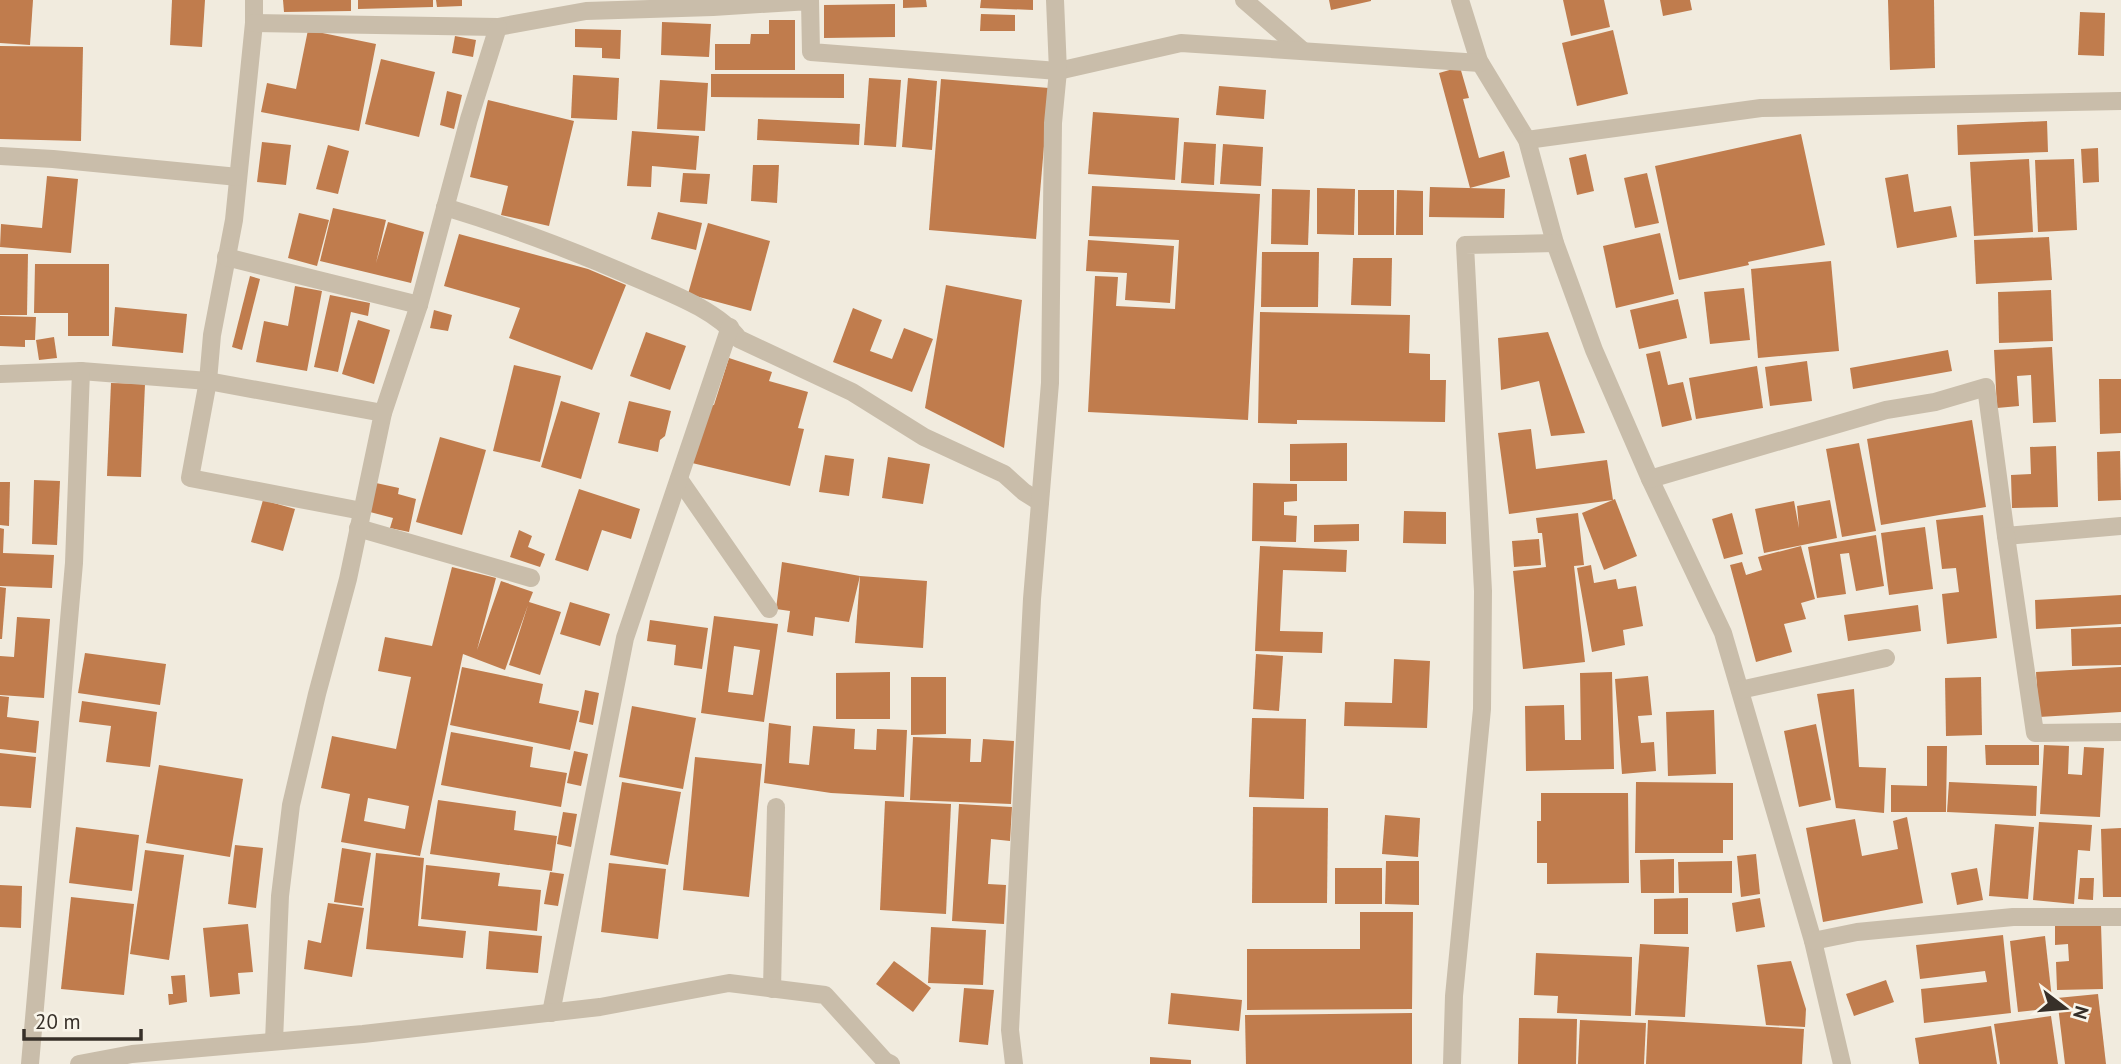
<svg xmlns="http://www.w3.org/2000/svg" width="2121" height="1064" font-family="'PT Sans',sans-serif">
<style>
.building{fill:#c07c4d;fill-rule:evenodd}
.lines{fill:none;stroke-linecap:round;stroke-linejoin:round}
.minor{stroke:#c9bdaa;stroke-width:18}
</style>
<rect width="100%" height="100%" fill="#f1ebde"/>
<g class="building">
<path d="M0,0H33L30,45L0,43Z"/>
<path d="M172,0H205L202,47L170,45Z"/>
<path d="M283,0H351V11L284,12Z"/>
<path d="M358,0H433V7L358,9Z"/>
<path d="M436,0H462V6L437,7Z"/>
<path d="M903,0H926L927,7L903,8Z"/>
<path d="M981,0H1033V10L980,8Z"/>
<path d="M1329,0H1371V1L1331,10Z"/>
<path d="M1563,0H1604L1610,27L1571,36Z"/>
<path d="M1660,0H1690L1692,10L1663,16Z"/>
<path d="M1888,0H1934L1935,68L1890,70Z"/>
<path d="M895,4V37L824,38V5Z"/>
<path d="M2080,12L2105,13L2104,56L2078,55Z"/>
<path d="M981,14L1015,15V31H980Z"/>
<path d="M769,20H795V70H715V44H750L751,34H769Z"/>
<path d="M662,22L711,24L709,57L661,55Z"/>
<path d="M575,29L621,30L620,59L602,58V48L575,47Z"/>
<path d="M308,30L376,44L359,131L261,112L267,83L296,89Z"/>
<path d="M1613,30L1628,94L1577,106L1562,43Z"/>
<path d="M455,36L476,40L473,57L452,53Z"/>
<path d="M0,46L83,47L81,141L0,139Z"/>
<path d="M381,59L435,72L419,137L365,124Z"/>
<path d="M1460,67L1469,98L1463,99L1479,158L1504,151L1510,177L1470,188L1439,73Z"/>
<path d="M711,74H844V98L711,97Z"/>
<path d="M573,75L619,78L617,120L571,118Z"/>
<path d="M869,78L901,80L896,147L864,145Z"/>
<path d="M908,78L937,81L932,150L902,147Z"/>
<path d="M941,79L1049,88L1036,239L929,230Z"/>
<path d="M660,80L708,83L705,131L657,129Z"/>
<path d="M1219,86L1266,90L1264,119L1216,115Z"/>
<path d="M447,91L462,95L454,129L440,125Z"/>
<path d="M488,100L574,121L549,226L501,215L508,186L470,177Z"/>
<path d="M1093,112L1179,118L1175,180L1088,174Z"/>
<path d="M758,119L860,124L859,145L757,140Z"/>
<path d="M2047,121L2048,152L1958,155L1957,125Z"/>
<path d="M632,131L699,136L696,170L652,166L651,187L627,186Z"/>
<path d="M1801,134L1825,245L1748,262L1749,265L1679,280L1655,166Z"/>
<path d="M262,142L291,145L286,185L257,182Z"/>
<path d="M1184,142L1216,144L1214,185L1181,183Z"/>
<path d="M1223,144L1263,147L1261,186L1220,184Z"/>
<path d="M328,145L349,151L338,194L316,189Z"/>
<path d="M2098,148L2099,182L2083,183L2081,149Z"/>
<path d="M1586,154L1594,191L1577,195L1569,158Z"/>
<path d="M2029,159L2033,232L1974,236L1970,162Z"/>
<path d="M2074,159L2077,230L2038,232L2035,160Z"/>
<path d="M753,165H779L777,203L751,201Z"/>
<path d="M683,173L710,174L707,204L680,202Z"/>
<path d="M1647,173L1659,223L1635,228L1624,178Z"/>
<path d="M1908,174L1914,212L1951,206L1957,237L1897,248L1885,178Z"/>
<path d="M47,176L78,179L71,253L0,247L1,224L42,228Z"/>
<path d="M1092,186L1260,194L1248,420L1088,412L1095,276L1118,277L1116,306L1175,309L1179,240L1089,236Z"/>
<path d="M1430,187L1505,189L1504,218L1429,217Z"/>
<path d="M1317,188L1355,189L1354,235L1317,234Z"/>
<path d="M1272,189L1310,190L1308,245L1271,244Z"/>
<rect x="1358" y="190" width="36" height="45"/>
<path d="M1397,190L1423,191V235H1396Z"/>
<path d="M333,208L386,220L376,263L388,222L424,232L411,283L320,261Z"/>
<path d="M658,212L702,223L696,250L651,239Z"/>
<path d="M299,213L329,220L317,266L288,258Z"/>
<path d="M708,223L770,241L751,311L688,294Z"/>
<path d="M1660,233L1674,294L1616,308L1603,246Z"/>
<path d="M459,234L588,269L626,285L592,370L509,338L520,308L444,286Z"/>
<path d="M2049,237L2052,280L1976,284L1974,240Z"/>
<path d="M1088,240L1174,246L1170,303L1125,300L1127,273L1086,271Z"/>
<path d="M1262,252H1319L1318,307H1261Z"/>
<path d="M0,254H28L27,315H0Z"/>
<path d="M1353,258H1392L1391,306L1351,305Z"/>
<path d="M1831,261L1839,351L1758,358L1751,269Z"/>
<path d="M35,264H109V336H68V313H34Z"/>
<path d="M250,276L260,279L242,350L232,347Z"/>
<path d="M946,285L1022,300L1004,448L925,408Z"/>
<path d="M295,286L322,291L307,371L256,362L264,321L288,326Z"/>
<path d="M1744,288L1750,340L1710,344L1704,292Z"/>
<path d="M2051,290L2053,341L1999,343L1998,292Z"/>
<path d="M330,295L370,303L368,316L351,312L338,372L314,367Z"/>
<path d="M1678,299L1687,338L1639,349L1630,310Z"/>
<path d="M115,307L187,314L183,353L112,346Z"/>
<path d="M853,308L882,320L870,351L892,359L904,328L933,339L912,392L833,362Z"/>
<path d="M434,310L452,315L448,331L430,328Z"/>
<path d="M1260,312L1410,315L1409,353L1430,354V380H1446L1445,422L1297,420V424L1258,423Z"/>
<path d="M0,316L36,317L35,340H25V347L0,346Z"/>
<path d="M358,320L390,330L374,384L342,374Z"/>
<path d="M646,332L686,346L670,390L630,376Z"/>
<path d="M1548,332L1585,433L1551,436L1539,381L1501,390L1498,338Z"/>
<path d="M54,337L57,358L39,360L36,340Z"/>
<path d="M2052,347L2056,422L2033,423L2031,375L2017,376L2019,406L1997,408L1994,350Z"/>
<path d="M1948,350L1952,371L1853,389L1850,368Z"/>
<path d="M1660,351L1668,385L1683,382L1692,420L1662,427L1646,354Z"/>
<path d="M729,358L772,372L769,381L808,392L798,428L804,429L790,486L692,463L706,406L714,405Z"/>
<path d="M1807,361L1812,401L1770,406L1765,367Z"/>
<path d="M514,365L561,376L540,462L493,451Z"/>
<path d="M1757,366L1763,408L1696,419L1689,378Z"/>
<path d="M2099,379H2121V433L2100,434Z"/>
<path d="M111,383L145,384L141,477L107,476Z"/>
<path d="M561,401L600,413L581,479L541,467Z"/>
<path d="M629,401L671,411L665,436L660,440L658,452L618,443Z"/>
<path d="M1972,420L1986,507L1881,525L1867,439Z"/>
<path d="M1531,429L1536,469L1607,460L1613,500L1509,514L1498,433Z"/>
<path d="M440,437L486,450L462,535L416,522Z"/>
<path d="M1347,443V481H1290V444Z"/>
<path d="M1859,443L1876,531L1842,537L1826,449Z"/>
<path d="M2056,446L2058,507L2012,508L2011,475L2031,474L2030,447Z"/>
<path d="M2120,451L2121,500L2098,501L2097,452Z"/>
<path d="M825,455L854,459L849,496L819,492Z"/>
<path d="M888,457L930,464L923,504L882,498Z"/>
<path d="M34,480L60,481L57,545L32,544Z"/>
<path d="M0,482H10L9,526L0,525Z"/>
<path d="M376,483L399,488L398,494L416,499L409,532L390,528L393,518L370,512Z"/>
<path d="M1253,483L1297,484V501L1284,502V515L1297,516L1296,542L1252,541Z"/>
<path d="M579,489L640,509L631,539L602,530L588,571L555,560Z"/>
<path d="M1615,499L1637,556L1604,570L1582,513Z"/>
<path d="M263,500L295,509L283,551L251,542Z"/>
<path d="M1830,500L1837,538L1764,553L1755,509L1794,501L1799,528L1797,506Z"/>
<path d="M1404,511L1446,512V544L1403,543Z"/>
<path d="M1578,513L1584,565L1574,566L1585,662L1523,669L1513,571L1546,567L1542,533H1538L1536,518Z"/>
<path d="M1732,513L1743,554L1724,559L1712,519Z"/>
<path d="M1983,515L1997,638L1947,644L1942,594L1959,592L1956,568L1942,569L1936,520Z"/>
<path d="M1359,524V541L1314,542V525Z"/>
<path d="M1925,527L1933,589L1889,595L1881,533Z"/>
<path d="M0,528L4,529L3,553L54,555L52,588L0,586Z"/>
<path d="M519,530L532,536L528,547L545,554L540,567L510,557Z"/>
<path d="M1876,535L1884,586L1856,591L1849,553L1840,554L1846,594L1817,598L1808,547Z"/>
<path d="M1539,539L1541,565L1514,567L1512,541Z"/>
<path d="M1260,546L1347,550L1346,572L1283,570L1280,631L1323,632L1322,653L1255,651Z"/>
<path d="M1801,546L1815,599L1801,603L1806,619L1784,624L1792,652L1756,662L1730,565L1742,562L1746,575L1762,570L1758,557Z"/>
<path d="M782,562L860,576L849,622L815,617L813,636L787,632L790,611L776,609Z"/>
<path d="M1591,565L1594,583L1616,579L1618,589L1636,586L1643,626L1623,630L1625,645L1592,652L1577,568Z"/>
<path d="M452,567L496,578L477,650L501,581L533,592L529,602L561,612L540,675L509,665L528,605L505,670L463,654L420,856L341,842L350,794L321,788L332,736L396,749L411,677L378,671L385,637L432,646ZM368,798L409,806L405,829L364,821Z"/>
<path d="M860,576L927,581L923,648L855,643Z"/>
<path d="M0,587L6,588L2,639H0Z"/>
<path d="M2121,595V624L2036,629L2035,600Z"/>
<path d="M570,602L610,614L600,646L560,634Z"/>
<path d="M1918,605L1921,631L1848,641L1844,615Z"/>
<path d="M714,616L778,624L764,722L701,713ZM734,646L760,650L753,695L728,692Z"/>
<path d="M17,617L50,619L44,698L0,695V656L14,657Z"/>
<path d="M650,620L708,628L702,669L674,665L676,645L647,641Z"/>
<path d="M2121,627V665L2072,666L2071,629Z"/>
<path d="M85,653L166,664L160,705L78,693Z"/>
<path d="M1256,654L1283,656L1279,711L1253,709Z"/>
<path d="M1394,659L1430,661L1427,728L1344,726L1345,702L1392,703Z"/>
<path d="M462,667L543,684L539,703L579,711L570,750L450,725Z"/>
<path d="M2121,667V712L2039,717L2036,672Z"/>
<path d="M890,672V719H836V673Z"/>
<path d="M1612,672L1614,769L1526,771L1525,706L1564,705L1565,740H1581L1580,673Z"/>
<path d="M1648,676L1652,715L1638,716L1641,743L1654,742L1656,771L1622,774L1615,679Z"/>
<path d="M911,677H946V734L911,735Z"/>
<path d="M1981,677L1982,735L1946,736L1945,678Z"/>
<path d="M1854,689L1859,767L1886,768L1884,813L1836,808L1817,694Z"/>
<path d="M585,690L599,693L593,725L579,722Z"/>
<path d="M0,696L9,697L7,717L39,721L36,753L0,749Z"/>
<path d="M82,701L157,712L150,767L106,762L111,726L79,722Z"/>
<path d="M632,706L696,718L683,789L619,777Z"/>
<path d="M1714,710L1716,774L1668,776L1666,712Z"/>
<path d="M1252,718L1306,719L1304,799L1249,797Z"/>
<path d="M769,723L791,726L789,763L809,765L813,726L855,729L854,749L876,750L877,729L907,730L904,797L831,793L764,783Z"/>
<path d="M1816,724L1831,800L1799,807L1784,731Z"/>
<path d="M451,732L533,747L530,767L567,773L561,807L441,785Z"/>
<path d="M913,737L971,739L970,762H981L983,739L1014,741L1011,804L910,800Z"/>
<path d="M1985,745H2039V765H1986Z"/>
<path d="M2044,745L2069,746L2068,774L2082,775L2084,747L2104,748L2100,817L2040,814Z"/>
<path d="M1927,746H1947L1946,812H1891V785L1927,786Z"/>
<path d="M574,751L588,754L581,786L567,783Z"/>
<path d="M0,753L36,757L31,808L0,806Z"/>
<path d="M695,757L762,764L749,897L683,890Z"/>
<path d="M159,765L243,779L230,857L146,843Z"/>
<path d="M622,782L681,792L668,865L610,855Z"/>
<path d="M1636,782L1733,783V840H1723V853H1635Z"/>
<path d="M1949,782L2037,786L2036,816L1947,812Z"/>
<path d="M1541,793H1628L1629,883L1547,884V863H1537V821H1541Z"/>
<path d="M438,800L516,811L514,830L557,836L552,871L430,854Z"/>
<path d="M885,801L951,804L946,914L880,910Z"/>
<path d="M959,804L1012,807L1010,841L991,839L988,884L1006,885L1004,924L952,921Z"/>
<path d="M1253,807L1328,808L1327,903H1252Z"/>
<path d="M563,812L577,814L571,847L557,844Z"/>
<path d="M1385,815L1420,818L1418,857L1382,854Z"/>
<path d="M1907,817L1923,903L1823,922L1806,828L1855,819L1862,856L1898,849L1893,821Z"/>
<path d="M2039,822L2092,825L2090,851L2078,850L2074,904L2033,900Z"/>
<path d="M1995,824L2034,827L2028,899L1989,896Z"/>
<path d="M76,827L139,835L132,891L69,883Z"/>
<path d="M2121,828V897H2103L2101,829Z"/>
<path d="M235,845L263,848L256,908L228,904Z"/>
<path d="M342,848L371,853L362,906L334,902Z"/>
<path d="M145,850L184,855L169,960L130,954Z"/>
<path d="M376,853L424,858L418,926L466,931L463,958L366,949Z"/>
<path d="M1756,854L1760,894L1741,897L1737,856Z"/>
<path d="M1674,859V893H1641L1640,860Z"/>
<path d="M1386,861H1419V905L1385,904Z"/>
<path d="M1732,861V893H1679L1678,862Z"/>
<path d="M609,863L666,869L658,939L601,932Z"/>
<path d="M426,865L500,873L498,886L541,890L537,931L421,919Z"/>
<rect x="1335" y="868" width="47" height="36"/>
<path d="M1977,868L1983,900L1957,905L1951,873Z"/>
<path d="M550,872L564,874L558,906L544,904Z"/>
<path d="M2080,878H2094L2093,900L2078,899Z"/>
<path d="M0,885L22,886L21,928L0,927Z"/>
<path d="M71,897L134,904L124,995L61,989Z"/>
<path d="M1688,898V934H1654V899Z"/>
<path d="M1760,898L1765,927L1736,932L1732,903Z"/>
<path d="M328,903L364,908L352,977L304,969L308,940L321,943Z"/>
<path d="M1360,912H1413L1412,1009L1247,1010V949H1360Z"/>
<path d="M248,924L253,972L238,973L240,994L210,997L203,928Z"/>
<path d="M2101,924L2103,989L2057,990L2056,962L2069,961L2068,944L2055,945V925Z"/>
<path d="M931,927L986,930L983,985L928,983Z"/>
<path d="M489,931L542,936L538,973L486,969Z"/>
<path d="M2003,935L2011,1013L1924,1023L1921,989L1987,982L1985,971L1920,979L1916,945Z"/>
<path d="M2045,936L2053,1008L2018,1012L2010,941Z"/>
<path d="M1640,944L1689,947L1685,1017L1635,1015Z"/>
<path d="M1536,953L1632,957L1631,1016L1557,1013L1558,996L1534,995Z"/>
<path d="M894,961L931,988L913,1012L876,984Z"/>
<path d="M1791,961L1806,1009L1805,1027L1766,1025L1757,965Z"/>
<path d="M185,975L187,1002L169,1005L168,994H173L171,976Z"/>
<path d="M1886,980L1894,1002L1854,1016L1846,994Z"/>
<path d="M964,988L994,990L988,1045L959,1042Z"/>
<path d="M1171,993L1242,1000L1239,1031L1168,1024Z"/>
<path d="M2098,994L2106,1064H2065L2057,998Z"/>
<path d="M1412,1013V1064H1246L1245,1015Z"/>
<path d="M2051,1016L2058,1064H2000L1994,1024Z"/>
<path d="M1519,1018L1577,1019L1576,1064H1518Z"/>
<path d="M1580,1020L1646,1023L1644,1064H1578Z"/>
<path d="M1648,1020L1804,1029L1802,1064H1646Z"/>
<path d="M1991,1026L1997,1064H1919L1915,1038Z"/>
<path d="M1150,1057L1191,1060V1064H1150Z"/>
</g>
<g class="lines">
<g class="minor">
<path d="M254,0V23L234,220L212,335L208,381L190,478L362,511"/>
<path d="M1244,0L1302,50"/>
<path d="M1460,0L1479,61L1527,140L1555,243L1594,350L1650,479L1723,633L1813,941L1842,1064"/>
<path d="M254,23L498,27L586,11L713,7L810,1L811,52L1058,71L1181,43L1480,63"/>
<path d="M1527,140L1761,108L2121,101"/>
<path d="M0,156L53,159L238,177"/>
<path d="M445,207C511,227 574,251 638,279C670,293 717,310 739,339L852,392L924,437L1004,474L1024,492L1040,502"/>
<path d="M226,257L419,305"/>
<path d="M0,374L81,371L208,381L383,413"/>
<path d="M679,479L769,609"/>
<path d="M1650,479L1886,410L1935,402L1986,387L2006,536L2121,526"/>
<path d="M358,528L531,578"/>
<path d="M2006,536L2035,733L2121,732"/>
<path d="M1740,690L1886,658"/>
<path d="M1813,941L1857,932L2013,917H2121"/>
<path d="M772,989L776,807"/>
<path d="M551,1013L625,638L730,327"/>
<path d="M274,1041L280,896L291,805L317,694L348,579L383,413L419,305L469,119L498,27"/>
<path d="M30,1064L74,563L81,371"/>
<path d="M79,1064L132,1054L363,1034L600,1007L729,983L825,995L885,1061L891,1064"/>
<path d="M1014,1064L1010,1030L1032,599L1050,383L1053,123L1058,71L1055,0"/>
<path d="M1452,1064L1454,996L1482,709L1483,591L1465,245L1555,243"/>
</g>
</g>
<g transform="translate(2065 1008) rotate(106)" stroke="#f9f5ea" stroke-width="5" paint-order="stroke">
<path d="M0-5L12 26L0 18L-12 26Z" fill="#373029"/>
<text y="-10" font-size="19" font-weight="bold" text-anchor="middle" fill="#373029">N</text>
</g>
<path d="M24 1029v10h117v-10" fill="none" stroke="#373029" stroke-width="3.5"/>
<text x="35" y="1029" font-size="21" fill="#373029" stroke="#f9f5ea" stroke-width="5" paint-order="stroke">20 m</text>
</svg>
